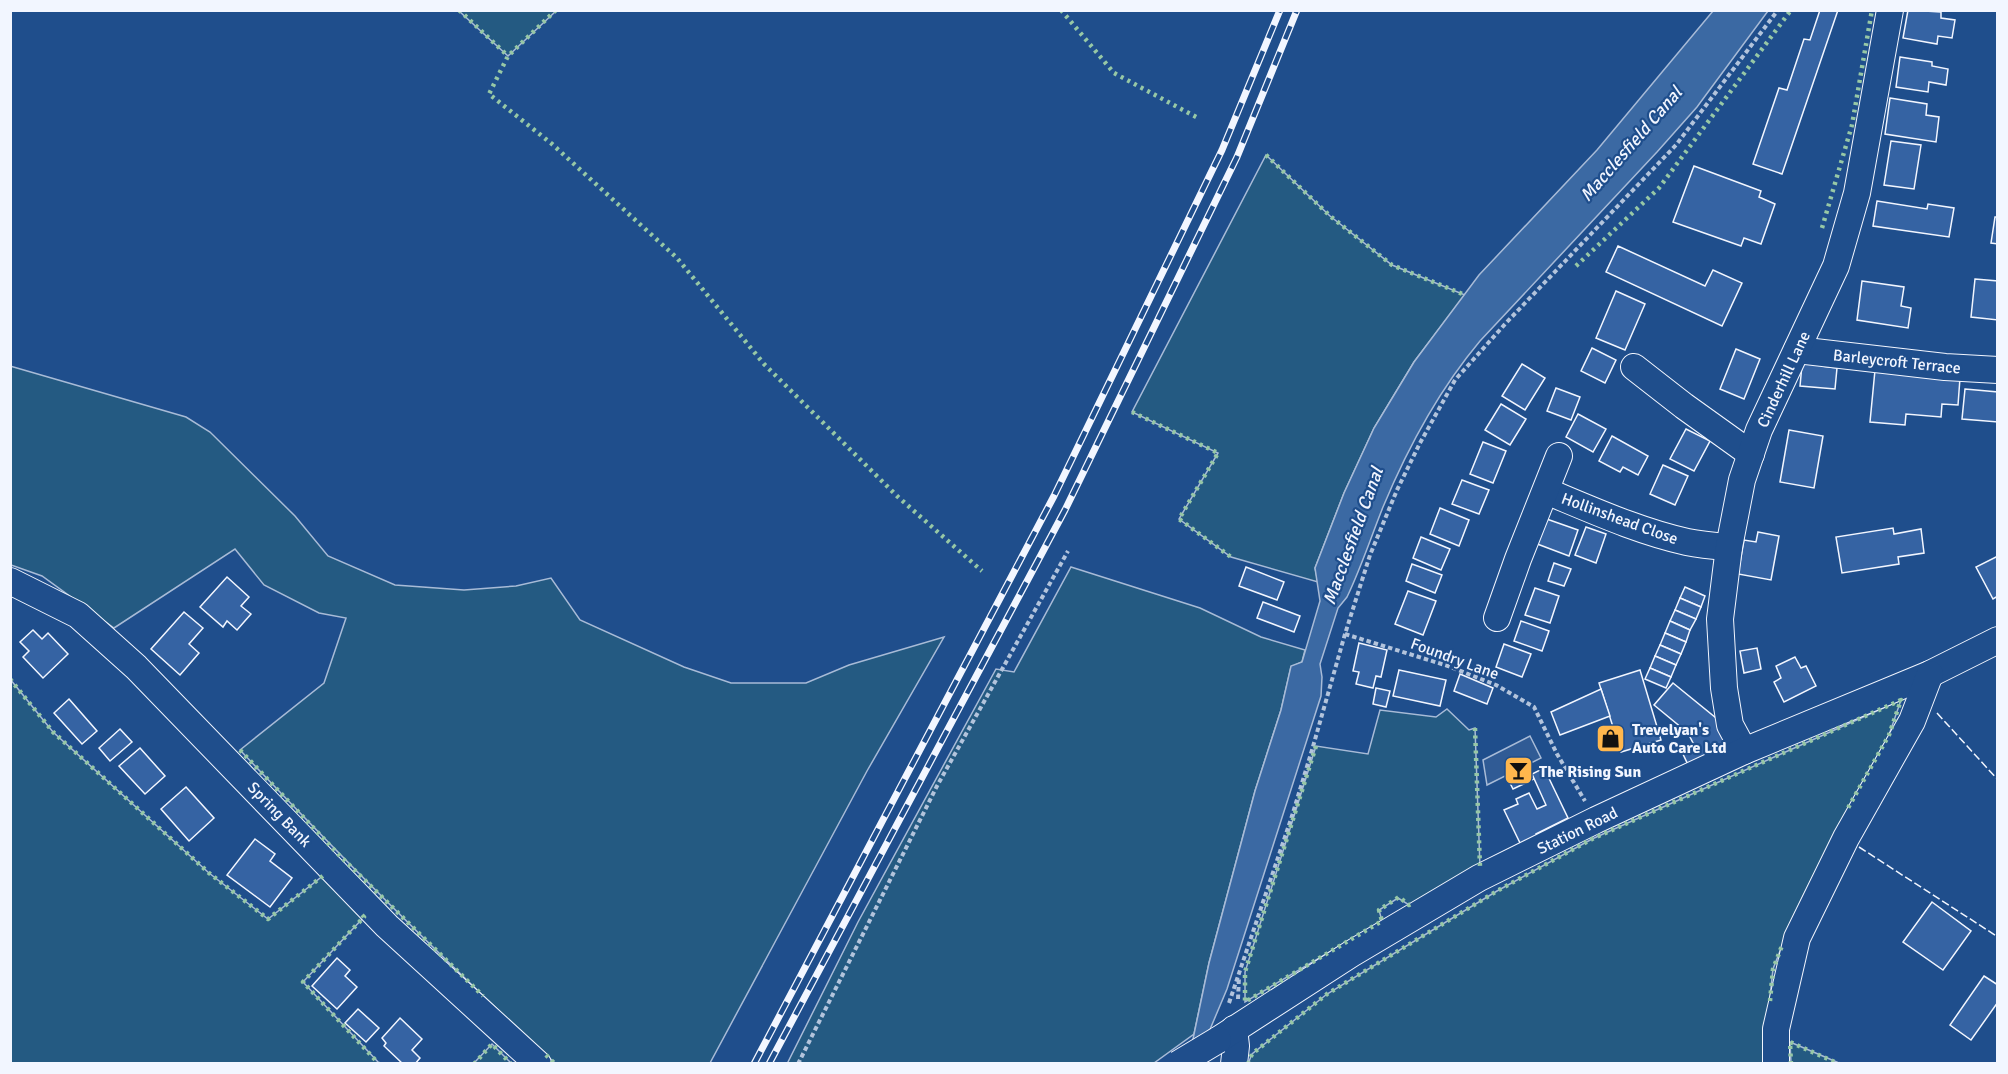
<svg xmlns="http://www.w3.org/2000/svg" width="2008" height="1074" font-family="Signika,sans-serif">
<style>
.green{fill:#245a82;stroke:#a8bbd7;stroke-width:1.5}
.parking{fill:#305b95;stroke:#a8bbd7;stroke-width:1.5}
.water{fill:#3b69a3;stroke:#a8bbd7;stroke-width:1.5}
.building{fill:#3563a3;stroke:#f2f6ff;stroke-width:1.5}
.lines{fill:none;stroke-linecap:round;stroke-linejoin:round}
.minor-casing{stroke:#f2f6ff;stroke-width:28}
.path{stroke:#b3c4dc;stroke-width:4;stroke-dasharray:4.5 3;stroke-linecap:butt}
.minor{stroke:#1f4e8c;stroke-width:26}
.rail-casing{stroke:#f2f6ff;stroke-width:7}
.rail{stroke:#1f4e8c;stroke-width:4.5;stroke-dasharray:14;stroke-linecap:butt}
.minor-bridge-casing{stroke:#f2f6ff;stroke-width:28;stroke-linecap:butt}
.minor-bridge{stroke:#1f4e8c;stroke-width:26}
.hedge{stroke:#97c8a6;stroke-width:4.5;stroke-dasharray:3 4.5;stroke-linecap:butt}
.fence{stroke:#f2f6ff;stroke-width:1.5;stroke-dasharray:8 3;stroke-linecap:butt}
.labels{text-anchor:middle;stroke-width:4.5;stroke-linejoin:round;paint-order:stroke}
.street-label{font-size:16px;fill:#f2f6ff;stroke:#1f4e8c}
.poi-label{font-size:16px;font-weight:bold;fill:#f2f6ff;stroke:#1f4e8c;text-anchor:start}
.water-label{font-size:18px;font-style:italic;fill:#f2f6ff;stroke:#1f4e8c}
</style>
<rect width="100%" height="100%" fill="#1f4e8c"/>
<g class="green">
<path d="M459,11H556L508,56Z"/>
<path d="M1266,155L1330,216L1392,265L1465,295L1414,362L1374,428L1344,493L1315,568L1318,582L1231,557L1179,519L1218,453L1132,412Z"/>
<path d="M10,366L186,417L210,432L295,516L328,556L395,585L464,590L516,586L551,578L580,620L684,667L731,683H806L849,665L944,637L867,771L710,1063H555C446,963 342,858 240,750L324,683L346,618L319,613L264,585L235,549L114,628L42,576L11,565Z"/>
<path d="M1071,567L1200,608L1261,637L1305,650L1302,662L1291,667L1281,710L1255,791L1209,963L1194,1034L1154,1063L787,1064L858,922L996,669L1014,672Z"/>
<path d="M10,679L53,732L209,873L268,919L324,875L364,917L303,982L379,1063H11Z"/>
<path d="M1901,700L1889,735L1834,834L1794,915L1773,969L1763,1063L1248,1064L1252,1054L1327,994L1497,891L1592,839Z"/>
<path d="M1447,709L1469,730L1475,728L1480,867L1409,905L1398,898L1379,910L1382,921L1245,1002V972L1316,746L1368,754L1380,710L1436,717Z"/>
<path d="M1790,1042L1839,1063H1791Z"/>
<path d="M492,1044L511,1063H474Z"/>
</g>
<path class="parking" d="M1530,736L1541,758L1487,785L1483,760Z"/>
<path class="water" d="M1713,11H1768L1697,107L1657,152L1480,341C1438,391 1408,447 1383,507C1371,537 1361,568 1347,597L1338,608L1320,664L1322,677L1321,696L1227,989L1211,1027L1200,1063L1189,1058L1209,963L1255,791L1281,710L1291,666L1302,662L1320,601L1315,568L1344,493L1374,428L1414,362L1479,275L1597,150Z"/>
<g class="building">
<path d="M1820,10H1838L1782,174L1753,164L1779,88L1787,90L1804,39L1810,40Z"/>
<path d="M1908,10L1941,12V18L1955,20L1952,38L1938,36L1937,44L1903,38Z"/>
<path d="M1900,57L1932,62V66L1948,69L1946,85L1929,82L1928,92L1896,87Z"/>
<path d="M1890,98L1927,104L1926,115L1939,117L1936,142L1885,134Z"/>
<path d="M1891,141L1921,145L1914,189L1884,185Z"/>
<path d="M1694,166L1761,191L1759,197L1775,204L1761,244L1744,238L1741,246L1673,222Z"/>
<path d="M1877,201L1927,209L1928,204L1954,208L1949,237L1873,226Z"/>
<path d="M1995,217H1998V244L1991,243Z"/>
<path d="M1618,246L1705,286L1713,270L1742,283L1722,326L1606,272Z"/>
<path d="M1975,279L1998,281V320L1971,317Z"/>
<path d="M1862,281L1904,287L1901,306L1911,308L1908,328L1857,320Z"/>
<path d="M1616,291L1645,304L1625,350L1596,338Z"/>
<path d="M1592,348L1616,360L1605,383L1581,371Z"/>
<path d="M1736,349L1760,359L1744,399L1720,389Z"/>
<path d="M1803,354L1823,356L1822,366L1837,368L1835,389L1800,386Z"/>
<path d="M1522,364L1545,378L1525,410L1502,396Z"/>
<path d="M1875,370L1960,378L1958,405L1942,404L1941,417L1906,414L1905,425L1870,422Z"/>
<path d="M1556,388L1580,397L1571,420L1547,411Z"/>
<path d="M1965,389L1998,392V422L1962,419Z"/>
<path d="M1501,404L1526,419L1510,445L1485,430Z"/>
<path d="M1578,414L1606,429L1593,452L1566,437Z"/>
<path d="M1686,429L1710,441L1694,471L1670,459Z"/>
<path d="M1789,430L1823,436L1814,488L1780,482Z"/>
<path d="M1612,436L1648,456L1638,475L1623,467L1620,472L1599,461Z"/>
<path d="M1483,442L1506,451L1493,483L1470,474Z"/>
<path d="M1663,465L1688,476L1675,505L1650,494Z"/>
<path d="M1462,480L1489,490L1479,514L1452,504Z"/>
<path d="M1440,508L1469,520L1459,546L1430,534Z"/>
<path d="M1541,517L1578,530L1569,556L1532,542Z"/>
<path d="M1586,527L1606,534L1596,563L1575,555Z"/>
<path d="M1893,528L1894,534L1921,529L1924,553L1898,557L1899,564L1842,573L1836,537Z"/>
<path d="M1758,532L1779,536L1771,580L1738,574L1744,540L1756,542Z"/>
<path d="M1421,537L1450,549L1441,570L1413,558Z"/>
<path d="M1998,556V596L1993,599L1976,567Z"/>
<path d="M1554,563L1571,569L1564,586L1548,581Z"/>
<path d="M1412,564L1442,575L1435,593L1406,581Z"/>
<path d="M1246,567L1284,582L1277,600L1239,586Z"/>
<path d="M227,577L249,597L241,606L251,614L237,630L227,621L223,627L200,607Z"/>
<path d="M1685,587L1705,596L1701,607L1680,598Z"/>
<path d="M1535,588L1559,596L1550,623L1525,615Z"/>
<path d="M1408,591L1436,601L1423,635L1395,624Z"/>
<path d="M1680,598L1701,607L1696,619L1675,610Z"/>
<path d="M1263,602L1300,616L1294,632L1257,618Z"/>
<path d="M1675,610L1696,619L1690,630L1670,621Z"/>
<path d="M184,612L203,628L189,644L199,653L180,675L151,649Z"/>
<path d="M1521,621L1549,631L1542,651L1514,641Z"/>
<path d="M1670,621L1690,630L1686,642L1665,633Z"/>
<path d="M33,630L42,639L48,633L68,654L43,678L23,657L29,651L20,642Z"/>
<path d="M1665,633L1686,642L1681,654L1660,645Z"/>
<path d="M1359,643L1387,650L1381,677L1376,676L1373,688L1356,684L1359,672L1353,671Z"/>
<path d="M1504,644L1531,654L1522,677L1496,667Z"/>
<path d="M1660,645L1681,654L1676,665L1655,656Z"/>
<path d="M1757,648L1761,669L1744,673L1740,651Z"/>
<path d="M1655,656L1676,665L1671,677L1650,668Z"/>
<path d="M1795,657L1801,668L1806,666L1816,686L1784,702L1774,682L1781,678L1776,666Z"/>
<path d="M1650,668L1671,677L1666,688L1645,679Z"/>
<path d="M1399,670L1446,680L1440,706L1393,696Z"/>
<path d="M1640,670L1661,740L1621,752L1599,683Z"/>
<path d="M1460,674L1493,688L1487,704L1454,691Z"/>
<path d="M1673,683L1716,718L1728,741L1720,746L1723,752L1690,769L1682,752L1694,745L1688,733L1654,705Z"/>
<path d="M1376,688L1390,691L1386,707L1373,704Z"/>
<path d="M1601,689L1610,716L1560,735L1551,712Z"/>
<path d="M69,699L97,731L82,744L54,713Z"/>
<path d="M120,729L132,742L110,761L99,748Z"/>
<path d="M140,748L165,776L145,794L119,766Z"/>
<path d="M1528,767L1534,779L1513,789L1507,777Z"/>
<path d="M1544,768L1568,818L1536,834L1537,837L1521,845L1504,810L1518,804L1516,799L1529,793L1537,809L1546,805L1532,774Z"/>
<path d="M186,787L214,818L189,841L161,809Z"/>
<path d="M255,839L275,854L270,861L292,878L270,907L227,875Z"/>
<path d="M1932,902L1971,931L1943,970L1903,942Z"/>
<path d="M337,958L350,970L345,976L357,987L337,1009L312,986Z"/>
<path d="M1984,976L1998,985V1002L1971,1040L1950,1025Z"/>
<path d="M358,1009L379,1028L366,1042L345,1023Z"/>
<path d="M400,1018L422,1039L412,1050L420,1058L415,1064H403L384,1046L386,1043L382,1038Z"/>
</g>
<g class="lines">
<defs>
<g id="minor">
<path d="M1797,350L1945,367L1998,370"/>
<path d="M1634,367L1684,406L1751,454"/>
<path d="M1546,491C1592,510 1638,531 1687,542C1701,545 1715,546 1729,547"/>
<path d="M10,581L78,615L136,667L387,926L538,1064"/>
<path d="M1497,618L1518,559L1559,456"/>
<path d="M1744,751L1730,725L1724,688L1720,619L1729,547L1742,480L1759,430L1836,266L1857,193L1890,10"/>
<path d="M1234,1029L1236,1046L1234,1064"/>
<path d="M1218,1040L1351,954L1479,878L1596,820L1744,751L1930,674L1998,640"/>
<path d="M1776,1064V1029L1797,938L1846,838L1912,721L1930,674"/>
</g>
</defs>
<use href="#minor" class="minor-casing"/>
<g class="path">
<path d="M1345,634L1448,666L1496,685L1534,707L1557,754L1585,801"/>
<path d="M1238,999L1239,977"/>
<path d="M1229,1003L1292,816L1312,750L1345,634L1370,555L1397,490L1420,443L1455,380L1506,323L1676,145L1778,10"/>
<path d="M798,1064L937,786L1068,551"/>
</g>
<use href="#minor" class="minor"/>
<defs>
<g id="rail">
<path d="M754,1064L1054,496L1222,150L1280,10"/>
<path d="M769,1064L1065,510L1237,157L1297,10"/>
</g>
</defs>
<use href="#rail" class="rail-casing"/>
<use href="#rail" class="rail"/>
<defs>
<path id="minor-bridge" d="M1178,1064L1218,1040"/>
</defs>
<use href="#minor-bridge" class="minor-bridge-casing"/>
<use href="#minor-bridge" class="minor-bridge"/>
<g class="hedge">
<path d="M459,10L508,56"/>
<path d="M556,10L508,56L489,94L552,144L677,258L764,364L897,496L982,571"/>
<path d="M1061,10L1114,73L1198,118"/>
<path d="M1266,155L1330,216L1392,265L1465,295"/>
<path d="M1822,228L1852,125L1872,10"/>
<path d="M1576,266L1659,188L1791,10"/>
<path d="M1132,412L1218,453L1179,519L1231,557"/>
<path d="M10,679L53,732L209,873L268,919L324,875L325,876"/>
<path d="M1475,728L1480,867L1479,868"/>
<path d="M1316,746L1245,972V1002L1382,921L1379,910L1399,897L1409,905L1413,903"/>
<path d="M240,750L339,855L483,996"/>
<path d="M362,915L364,917L303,982L379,1064"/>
<path d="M1770,1001L1773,969L1783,943"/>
<path d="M546,1055L555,1064"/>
<path d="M474,1064L492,1044L511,1064"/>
<path d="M1248,1064L1252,1054L1327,994L1497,891L1592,839L1901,700L1889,735L1848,808"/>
<path d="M1791,1064L1790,1042L1839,1064"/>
</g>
<g class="fence">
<path d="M1937,713L1998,780"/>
<path d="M1859,847L1998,937"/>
</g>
</g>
<defs>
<symbol id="shop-square" viewBox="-11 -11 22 22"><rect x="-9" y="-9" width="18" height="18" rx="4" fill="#ffb74d" stroke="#1f4e8c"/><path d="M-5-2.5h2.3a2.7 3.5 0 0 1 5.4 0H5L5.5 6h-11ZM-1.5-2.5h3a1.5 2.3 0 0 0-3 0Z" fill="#111"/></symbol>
<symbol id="bar-square" viewBox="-11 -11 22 22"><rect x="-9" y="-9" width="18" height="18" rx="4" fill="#ffb74d" stroke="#1f4e8c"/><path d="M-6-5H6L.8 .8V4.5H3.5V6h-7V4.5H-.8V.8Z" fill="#111"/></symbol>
</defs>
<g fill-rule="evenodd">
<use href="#shop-square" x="1594" y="722" width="33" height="33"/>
<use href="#bar-square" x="1502" y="754" width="33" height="33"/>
</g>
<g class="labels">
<g class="street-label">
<text transform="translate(1897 361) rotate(6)" y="6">Barleycroft Terrace</text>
<text transform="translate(1783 379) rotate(-65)" y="6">Cinderhill Lane</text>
<text transform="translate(1620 518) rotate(20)" y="6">Hollinshead Close</text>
<text transform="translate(1455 658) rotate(20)" y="6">Foundry Lane</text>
<text transform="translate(280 814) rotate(46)" y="6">Spring Bank</text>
<text transform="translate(1577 830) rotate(-26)" y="6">Station Road</text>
</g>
<g class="poi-label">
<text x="1632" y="735">Trevelyan's<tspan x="1632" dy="18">Auto Care Ltd</tspan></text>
<text x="1539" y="777">The Rising Sun</text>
</g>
<g class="water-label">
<text transform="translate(1631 144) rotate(-49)" y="6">Macclesfield Canal</text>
<text transform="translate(1353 536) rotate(-70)" y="6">Macclesfield Canal</text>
</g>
</g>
<rect width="2008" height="1074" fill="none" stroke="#f2f6ff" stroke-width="24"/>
</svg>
